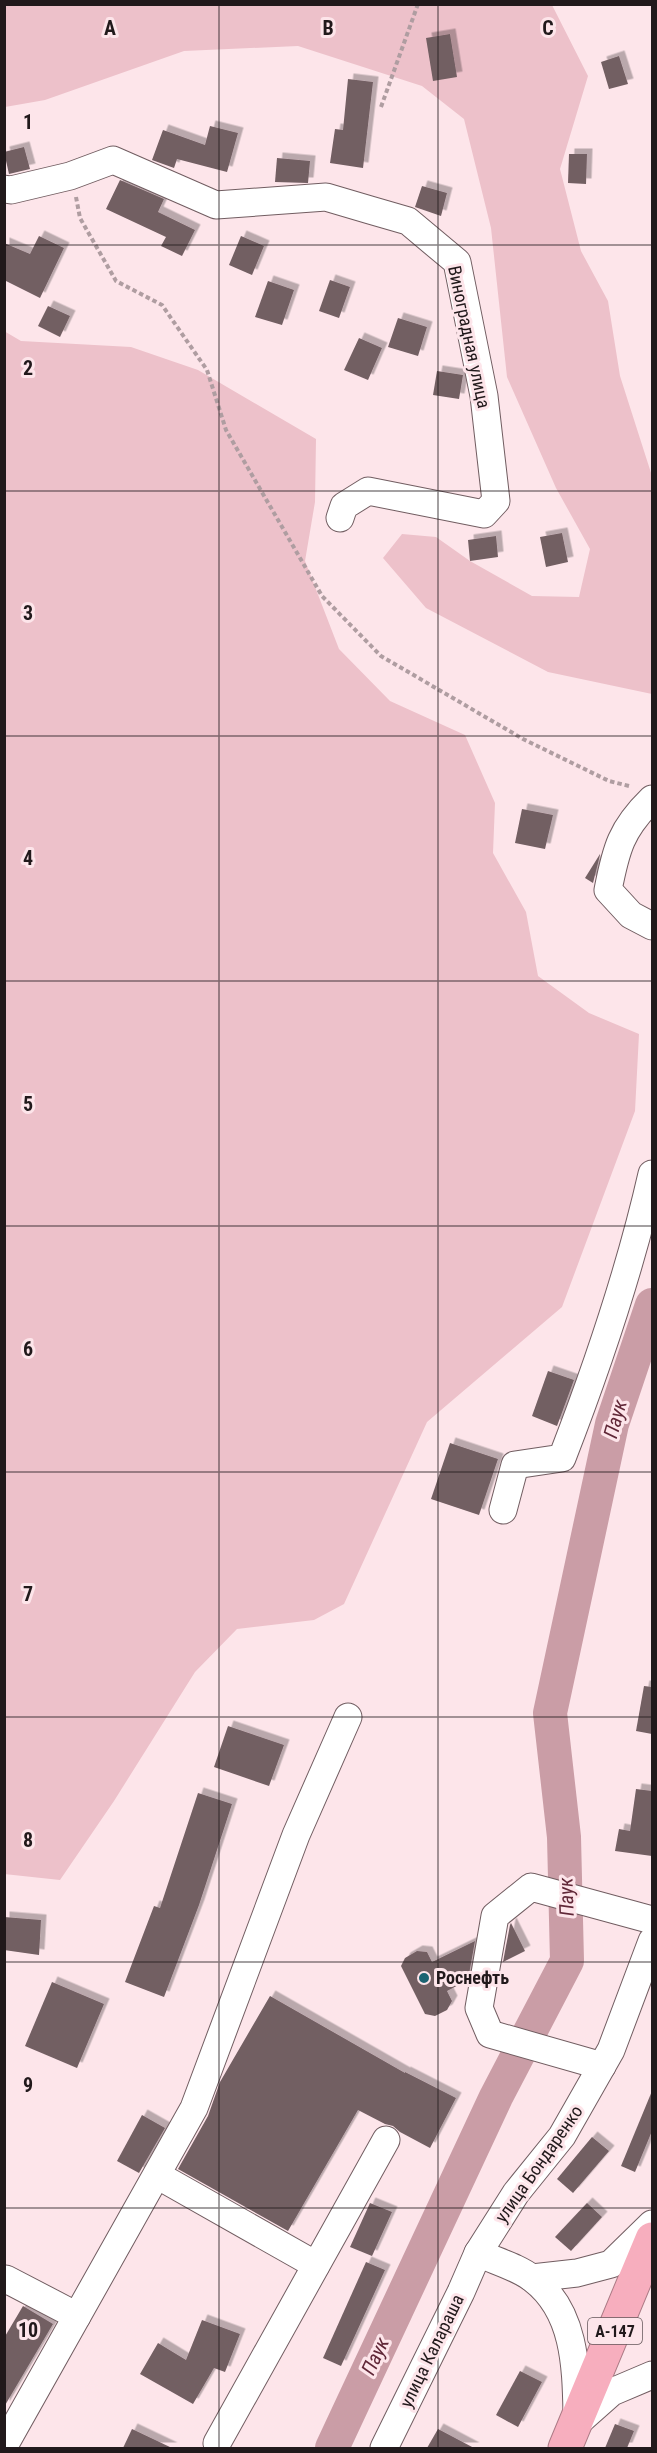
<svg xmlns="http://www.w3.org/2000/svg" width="657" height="2453" font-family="'Roboto Condensed',sans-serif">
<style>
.green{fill:#edc1ca}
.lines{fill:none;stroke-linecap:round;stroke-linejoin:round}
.river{stroke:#ca9da6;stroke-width:34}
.building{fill:#725e62;filter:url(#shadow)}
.minor-casing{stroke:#715d61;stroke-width:29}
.highway-casing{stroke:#ac7a85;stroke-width:35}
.path{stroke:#af9da1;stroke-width:4;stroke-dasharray:4.5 3;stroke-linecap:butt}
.minor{stroke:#fff;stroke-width:27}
.highway{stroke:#f7aebe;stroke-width:33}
.grid{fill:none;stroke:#21191b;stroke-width:1.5;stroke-opacity:0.55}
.poi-dot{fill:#1c6472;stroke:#fde5ea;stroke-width:2}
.labels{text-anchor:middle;stroke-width:6;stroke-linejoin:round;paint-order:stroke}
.shield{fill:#fde5ea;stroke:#635659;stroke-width:1.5}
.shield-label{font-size:16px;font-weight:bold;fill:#21191b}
.street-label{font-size:18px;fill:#21191b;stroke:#fde5ea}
.poi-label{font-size:18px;font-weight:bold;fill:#21191b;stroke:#fde5ea;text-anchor:start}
.water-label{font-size:20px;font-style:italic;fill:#602737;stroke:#fde5ea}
.grid-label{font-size:20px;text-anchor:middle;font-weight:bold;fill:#21191b;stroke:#fde5ea;stroke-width:6;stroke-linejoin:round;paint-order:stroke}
</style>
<defs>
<filter id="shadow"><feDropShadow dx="5.5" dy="-5.5" stdDeviation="0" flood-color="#0004"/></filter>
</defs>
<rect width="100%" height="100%" fill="#fde5ea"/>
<g class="green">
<path d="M5,5H552L588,76L560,169L581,251L608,301L620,376L652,476V694L548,672L426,608L383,558L402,534L436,537L470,561L532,596L579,597L590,549L556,488L507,377L491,228L464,119L422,86L298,46L184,51L45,100L5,107Z"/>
<path d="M4,331L21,341L131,347L198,370L316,439L315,502L305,561L339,649L390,701L465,735L495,803L493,853L526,912L538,976L589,1013L639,1034L635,1111L562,1307L427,1422L344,1604L314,1620L237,1629L195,1672L114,1801L60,1880L4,1874Z"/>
</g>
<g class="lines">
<path class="river" d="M332,2448L496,2097L567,1961L564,1837L550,1713L612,1424L652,1305"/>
</g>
<g class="building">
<path d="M450,34L457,77L433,81L426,38Z"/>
<path d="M619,56L628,84L609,89L601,62Z"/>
<path d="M348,79L373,82L363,168L330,163L335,129L343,130Z"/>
<path d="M210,126L238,133L227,172L177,159L174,168L152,160L163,130L205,145Z"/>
<path d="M24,147L30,169L9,174L4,152Z"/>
<path d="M569,154H587L586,184L568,183Z"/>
<path d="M277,158L310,161L308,183L275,182Z"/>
<path d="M120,180L164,199L158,212L195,230L182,256L161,246L166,237L106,209Z"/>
<path d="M422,186L447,193L441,216L415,207Z"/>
<path d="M39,236L64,248L40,298L4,280V243L30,254Z"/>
<path d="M241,236L264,246L252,275L229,265Z"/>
<path d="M330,280L350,287L339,318L319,311Z"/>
<path d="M268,281L294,290L282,325L255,317Z"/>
<path d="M48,306L70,316L60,337L38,326Z"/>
<path d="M398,318L427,327L418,356L388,347Z"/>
<path d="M359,338L382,348L368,380L344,370Z"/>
<path d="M437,371L463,375L459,399L433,395Z"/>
<path d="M562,533L568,562L546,567L540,537Z"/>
<path d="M496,536L498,557L470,561L468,540Z"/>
<path d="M522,809L553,815L545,849L515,843Z"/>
<path d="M600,854V855L593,883L585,878Z"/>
<path d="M548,1371L574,1380L557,1426L532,1416Z"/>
<path d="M450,1443L498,1459L479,1515L431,1499Z"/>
<path d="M644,1686L652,1687V1734L636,1731Z"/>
<path d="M228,1726L284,1745L269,1786L214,1767Z"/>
<path d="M636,1789L652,1791V1856L615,1851L619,1829L630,1831Z"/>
<path d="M198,1793L232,1804L199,1905L164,1997L125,1982L154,1906L160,1908Z"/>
<path d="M4,1917L41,1920L39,1955L4,1950Z"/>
<path d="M511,1923L525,1951L503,1962L510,1925Z"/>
<path d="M475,1941L468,1980L447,1991L452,2001L447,2010L435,2016L425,2014L401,1966L405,1958L417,1951L427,1952L432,1962Z"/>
<path d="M52,1982L104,2004L77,2068L25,2046Z"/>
<path d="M270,1996L405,2073V2072L456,2098L430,2148L400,2132L393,2126L385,2124L358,2110L288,2231L178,2169L208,2116L220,2082Z"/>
<path d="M652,2091V2131L635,2172L621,2166Z"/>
<path d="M142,2115L165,2128L139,2173L117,2161Z"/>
<path d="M592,2137L609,2151L573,2193L557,2179Z"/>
<path d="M370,2203L392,2212L372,2256L350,2247Z"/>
<path d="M587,2203L602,2217L571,2251L555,2237Z"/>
<path d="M366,2262L385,2270L341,2366L323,2358Z"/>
<path d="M23,2306L53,2324L4,2407V2338Z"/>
<path d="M202,2320L240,2334L225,2372L214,2368L193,2404L140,2374L158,2343L186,2360Z"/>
<path d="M520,2371L542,2382L518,2427L496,2415Z"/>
<path d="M615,2424L634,2431L627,2448H605Z"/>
<path d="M132,2429L172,2448H123Z"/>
<path d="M438,2429L474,2448H427Z"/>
</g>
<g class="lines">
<defs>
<g id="minor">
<path d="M4,189L11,190L70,176L113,160L216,205L326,197L370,210L408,221L457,262L484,396L496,501L484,514L368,491L344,506L340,518"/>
<path d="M652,799C621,829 616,849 608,890L631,915L652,926"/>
<path d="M503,1510L515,1465L562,1458C598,1365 630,1271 652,1174"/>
<path d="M602,2066L490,2034L479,2008L495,1916L531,1887L652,1920"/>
<path d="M157,2175L316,2265"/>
<path d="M478,2253C495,2261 518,2267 533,2279C575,2311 576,2366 577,2414"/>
<path d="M532,2278L577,2273L611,2264L652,2224"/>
<path d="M4,2281L6,2279L77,2316"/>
<path d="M577,2423L612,2392L652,2375"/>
<path d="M217,2443L386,2140"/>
<path d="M4,2446L194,2108L296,1835L348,1717"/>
<path d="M384,2448L461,2292L478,2253L516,2193L562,2136L611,2050L652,1941"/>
</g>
<path id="highway" d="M565,2448L652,2239"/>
</defs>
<use href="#minor" class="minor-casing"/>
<use href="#highway" class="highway-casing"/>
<g class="path">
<path d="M381,107L418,4"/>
<path d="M76,197L80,218L116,281L162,305L207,370L226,430L322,596L381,656L523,739L609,781L629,786"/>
</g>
<use href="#minor" class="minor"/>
<use href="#highway" class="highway"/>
</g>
<path class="grid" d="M219,4V2448M438,4V2448M4,245H652M4,491H652M4,736H652M4,981H652M4,1226H652M4,1472H652M4,1717H652M4,1962H652M4,2208H652"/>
<circle class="poi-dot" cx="424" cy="1978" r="6"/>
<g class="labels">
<rect class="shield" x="588" y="2318" width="54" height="26" rx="4.5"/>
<g class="shield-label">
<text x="615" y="2337">А-147</text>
</g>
<g class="street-label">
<text transform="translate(469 337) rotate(78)" y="6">Виноградная улица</text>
<text transform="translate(539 2164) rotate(-55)" y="6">улица Бондаренко</text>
<text transform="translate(432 2351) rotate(-64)" y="6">улица Калараша</text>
</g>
<g class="poi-label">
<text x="436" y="1984">Роснефть</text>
</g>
<g class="water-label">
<text transform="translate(615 1419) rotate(-74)" y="7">Паук</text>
<text transform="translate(566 1897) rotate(-92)" y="7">Паук</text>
<text transform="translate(375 2356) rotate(-65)" y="7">Паук</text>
</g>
</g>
<g class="grid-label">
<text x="110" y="35">A</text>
<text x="328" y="35">B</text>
<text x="548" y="35">C</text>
<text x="28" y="129">1</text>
<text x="28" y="375">2</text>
<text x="28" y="620">3</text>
<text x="28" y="865">4</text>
<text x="28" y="1111">5</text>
<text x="28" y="1356">6</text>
<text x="28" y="1601">7</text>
<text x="28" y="1847">8</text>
<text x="28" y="2092">9</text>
<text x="28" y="2337">10</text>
</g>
<rect width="657" height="2453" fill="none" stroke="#21191b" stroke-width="12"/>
</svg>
